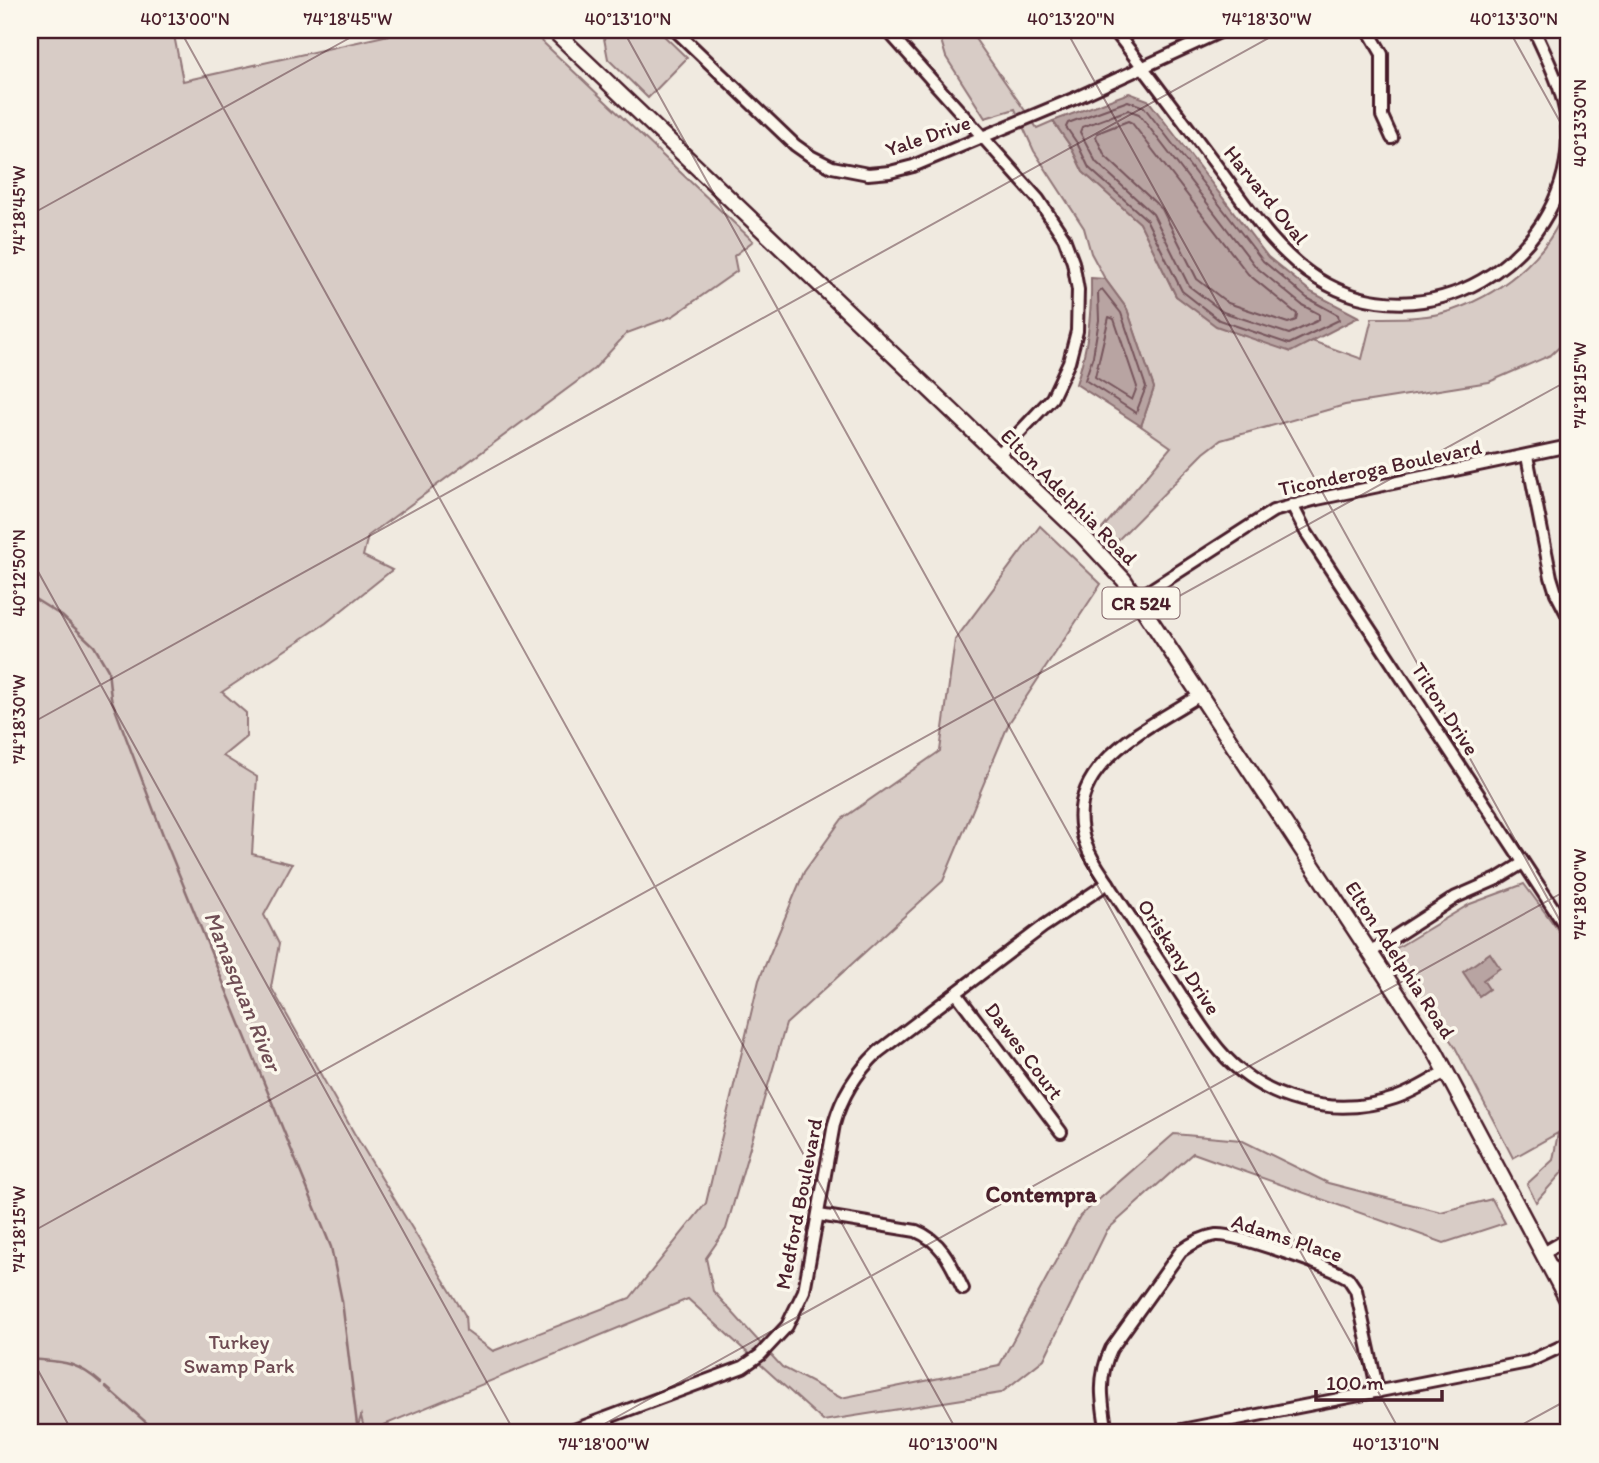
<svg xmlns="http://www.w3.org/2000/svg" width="1599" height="1463" font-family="Itim,sans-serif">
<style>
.green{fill:#d8ccc6;stroke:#917678;stroke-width:2}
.water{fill:#b8a4a2;stroke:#8c6f72;stroke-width:2}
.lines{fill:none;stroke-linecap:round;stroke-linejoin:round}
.shore{stroke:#76545b;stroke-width:2}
.stream{stroke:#8c6f72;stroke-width:2.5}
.minor-casing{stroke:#4a1f2b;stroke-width:16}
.major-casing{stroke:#4a1f2b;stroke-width:19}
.minor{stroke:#fbf7ec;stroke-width:10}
.major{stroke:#fbf7ec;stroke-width:14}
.ticks{fill:none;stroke:#4a1f2b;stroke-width:2;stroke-opacity:0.45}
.labels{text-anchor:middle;stroke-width:7;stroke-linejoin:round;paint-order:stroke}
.shield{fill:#fbf7ec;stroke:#7f6065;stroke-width:2}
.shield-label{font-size:19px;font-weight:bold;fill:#4a1f2b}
.street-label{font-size:21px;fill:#4a1f2b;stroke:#fbf7ec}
.park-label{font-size:21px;fill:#6e4a52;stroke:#fbf7ec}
.water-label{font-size:23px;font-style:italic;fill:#704e55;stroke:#fbf7ec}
.neighbourhood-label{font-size:23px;font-weight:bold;fill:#4a1f2b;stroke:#fbf7ec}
.neatline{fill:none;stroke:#4a1f2b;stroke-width:2.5}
.ticks-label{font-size:18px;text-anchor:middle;fill:#4a1f2b}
</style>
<rect width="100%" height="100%" fill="#f0eae0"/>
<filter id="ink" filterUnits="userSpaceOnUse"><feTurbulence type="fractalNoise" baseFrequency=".0143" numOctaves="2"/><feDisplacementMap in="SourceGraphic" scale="14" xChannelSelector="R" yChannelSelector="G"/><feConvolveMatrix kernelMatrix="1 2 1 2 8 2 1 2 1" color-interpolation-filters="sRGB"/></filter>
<g filter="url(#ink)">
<g class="green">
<path d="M30,30H173L183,81L411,30H530L753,241L734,256L737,271L673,316L627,333L594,369L368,536L363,556L392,570L326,623L222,692L246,713V737L223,756L257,777L252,854L292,864L264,915L279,944L271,987L354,1133L465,1315L466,1331L493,1351L630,1298L706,1203L759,980L804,872L842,819L940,751L955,640L1040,526L1101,584L1009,723L943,881L786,1024L726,1229L706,1258L713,1291L782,1367L841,1398L999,1366L1080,1216L1174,1134L1241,1140L1328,1183L1441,1212L1492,1199L1505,1223L1444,1243L1193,1153L1107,1230L1044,1359L1001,1393L823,1421L688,1299L365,1433L361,1416L356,1433H30Z"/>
<path d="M609,30H658L687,58L648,98L608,59L603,33Z"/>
<path d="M938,30H969L1037,128L1053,121L1071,147L1083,172L1140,223L1176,296L1291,351L1312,341L1362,359L1372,318C1399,318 1427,319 1453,310C1505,292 1558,249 1569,193V338L1551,355L1489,382L1345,405L1221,440L1204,453L1114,544L1102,529L1171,447L1141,426L1154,388L1127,309L1105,279L1091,253L1084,228L1034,151L1015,109L985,118L946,57Z"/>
<path d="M1524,884L1569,945V1159L1565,1169L1536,1202L1527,1184L1553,1160L1558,1133L1513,1158L1455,1047L1394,961L1395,949L1470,904Z"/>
</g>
<g class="water">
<path d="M1129,93L1148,100L1268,257L1311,292L1359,317L1291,352L1216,326L1176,296L1140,223L1083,172L1071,147L1053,121Z"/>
<path d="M1091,278L1105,279L1127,309L1154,388L1141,426L1076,384C1088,348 1092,316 1091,278Z"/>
<path d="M1490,953L1500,968L1483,980L1489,989L1479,996L1463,972Z"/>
</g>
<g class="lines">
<g class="shore">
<path d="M1128,101L1144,107L1263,261L1307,298L1338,315L1339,320L1289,344L1219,320L1182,291L1146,219L1089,168L1077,143L1066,127L1068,123Z"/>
<path d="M1128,110L1139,114L1256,267L1302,305L1319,314V320L1289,334L1223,312L1189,286L1153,214L1096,162L1080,132L1082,127Z"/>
<path d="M1128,121L1132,123L1248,274L1297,314L1296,320L1288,323L1228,303L1197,279L1162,209L1105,156L1096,137L1097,133Z"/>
<path d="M1102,289L1121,313L1146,387L1136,413L1085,380L1093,356L1099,320L1098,292Z"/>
<path d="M1109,317L1114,319L1137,387L1132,400L1095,377Z"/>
</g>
<g class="stream">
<path d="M30,596L62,616L94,646L108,670L111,698L165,840L331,1247L342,1301L358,1433"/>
<path d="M30,1359C61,1362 75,1360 101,1383"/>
<path d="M106,1387L158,1433"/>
</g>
<defs>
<g id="minor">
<path d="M675,30L795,145L812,157L832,167L868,174L890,172L913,166L1078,97L1224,30"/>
<path d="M887,30L1038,199L1064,238L1073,262L1078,290L1077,331L1069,362L1052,398L998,455"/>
<path d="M1114,30C1150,76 1184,122 1219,169C1248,208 1276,253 1318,279C1425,346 1564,262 1568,140C1569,101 1550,64 1534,30"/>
<path d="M1368,30L1382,54V116L1392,138"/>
<path d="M1527,456L1551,577L1556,593L1569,618"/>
<path d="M1292,505L1306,532L1569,932"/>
<path d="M1138,598L1273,511L1317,499L1569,446"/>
<path d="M1200,695C1148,728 1057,768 1086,845C1091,859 1100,871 1108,883C1129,916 1151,948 1172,981C1187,1004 1202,1030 1220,1051C1263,1101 1333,1119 1395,1098C1413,1092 1430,1081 1447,1071"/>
<path d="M1371,952L1456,897L1497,879L1523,863"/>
<path d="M956,993L1061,1132"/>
<path d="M819,1215L916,1231C943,1242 951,1264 963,1289"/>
<path d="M1543,1253L1569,1238"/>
<path d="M607,1419L611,1433"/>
<path d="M566,1433L743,1367L760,1355L787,1326L804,1291L834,1124C842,1095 856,1073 878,1052L1044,926L1108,883"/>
<path d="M1107,1433C1102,1403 1097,1378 1111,1349L1181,1251C1192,1243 1203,1237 1216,1235C1235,1233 1331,1267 1348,1278L1356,1290L1378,1392"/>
<path d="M1166,1433L1528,1362L1569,1343"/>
</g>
<path id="major" d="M553,30L1082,535L1124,580L1435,1051L1569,1303"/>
</defs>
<use href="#minor" class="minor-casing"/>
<use href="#major" class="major-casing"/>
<use href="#minor" class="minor"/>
<use href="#major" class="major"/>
</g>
</g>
<path class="ticks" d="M180,30L958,1433M623,30L1401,1433M1066,30L1569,937M1509,30L1569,138M30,215L364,30M30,557L515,1433M30,724L1283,30M30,1233L1569,380M30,1356L73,1433M588,1433L1569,889M1507,1433L1569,1399"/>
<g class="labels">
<rect class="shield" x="1102.5" y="587.5" width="77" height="31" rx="5"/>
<g class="shield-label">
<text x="1141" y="610">CR 524</text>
</g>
<g class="street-label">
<text transform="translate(928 136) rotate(-19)" y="7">Yale Drive</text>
<text transform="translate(1266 195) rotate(51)" y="7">Harvard Oval</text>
<text transform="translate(1380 468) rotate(-12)" y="7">Ticonderoga Boulevard</text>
<text transform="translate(1069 497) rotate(45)" y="7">Elton Adelphia Road</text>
<text transform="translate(1445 709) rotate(57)" y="7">Tilton Drive</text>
<text transform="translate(1179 957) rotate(57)" y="7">Oriskany Drive</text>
<text transform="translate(1400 960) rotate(57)" y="7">Elton Adelphia Road</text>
<text transform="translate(1024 1051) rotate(53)" y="7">Dawes Court</text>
<text transform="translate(799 1204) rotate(-79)" y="7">Medford Boulevard</text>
<text transform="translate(1287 1238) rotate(18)" y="7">Adams Place</text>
</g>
<g class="park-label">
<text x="239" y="1349">Turkey<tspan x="239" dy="24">Swamp Park</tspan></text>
</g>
<g class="water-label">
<text transform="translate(243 991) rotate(68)" y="8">Manasquan River</text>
</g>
<g class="neighbourhood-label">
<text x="1041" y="1202">Contempra</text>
</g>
</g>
<rect width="1599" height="1463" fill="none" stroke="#fbf7ec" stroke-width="77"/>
<path d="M1316 1390v10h126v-10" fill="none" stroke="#4a1f2b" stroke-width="3.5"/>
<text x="1326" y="1390" font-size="21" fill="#4a1f2b" stroke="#fbf7ec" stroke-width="5" paint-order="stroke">100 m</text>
<rect x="38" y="38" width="1522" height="1386" class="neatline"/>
<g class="ticks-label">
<text x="185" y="25">40°13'00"N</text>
<text x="348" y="25">74°18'45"W</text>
<text x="628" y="25">40°13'10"N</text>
<text x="1071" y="25">40°13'20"N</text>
<text x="1267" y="25">74°18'30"W</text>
<text x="1514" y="25">40°13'30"N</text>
<text transform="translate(1580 123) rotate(-90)" y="6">40°13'30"N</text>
<text transform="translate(19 210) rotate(-90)" y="6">74°18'45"W</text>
<text transform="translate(1580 385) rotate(-90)" y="6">74°18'15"W</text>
<text transform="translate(19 573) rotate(-90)" y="6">40°12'50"N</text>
<text transform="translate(19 719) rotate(-90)" y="6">74°18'30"W</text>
<text transform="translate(1580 894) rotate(-90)" y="6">74°18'00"W</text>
<text transform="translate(19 1229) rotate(-90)" y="6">74°18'15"W</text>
<text x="604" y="1450">74°18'00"W</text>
<text x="953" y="1450">40°13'00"N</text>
<text x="1396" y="1450">40°13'10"N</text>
</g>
</svg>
